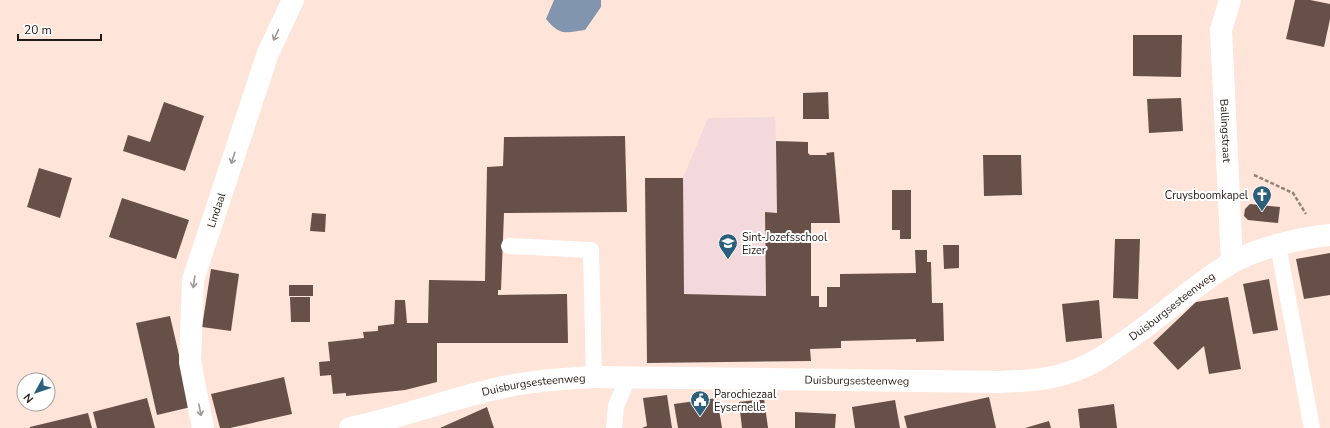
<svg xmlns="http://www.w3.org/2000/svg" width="1330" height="428" font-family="'Nunito Sans',sans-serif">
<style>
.education{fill:#f3d9dc}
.water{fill:#8195af}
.building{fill:#665047}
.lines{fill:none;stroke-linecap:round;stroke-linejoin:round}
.path{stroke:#94827a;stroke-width:2.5;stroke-dasharray:4 2;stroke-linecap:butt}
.service{stroke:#fff;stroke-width:16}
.minor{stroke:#fff;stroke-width:22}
.tertiary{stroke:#fff;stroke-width:22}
.oneway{stroke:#9c9896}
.labels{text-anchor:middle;stroke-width:4;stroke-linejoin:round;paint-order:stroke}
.street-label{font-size:11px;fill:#221915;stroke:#fff}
.poi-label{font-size:11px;fill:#221915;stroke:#fff;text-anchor:start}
</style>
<rect width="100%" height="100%" fill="#ffe4d9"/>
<path class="education" d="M775,117L776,141L808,142V153L810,155H826V153L834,152L840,223H811V361L647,363L645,178H683L708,118Z"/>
<path class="water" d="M554,0H601V7L585,30C565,33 560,36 546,19Z"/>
<g class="building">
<path d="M1295,0H1310L1330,4V19L1324,47L1286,39Z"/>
<path d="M1133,35H1182L1181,77L1133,76Z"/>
<path d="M828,92L829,119H803V93Z"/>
<path d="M1181,98L1183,131L1149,133L1147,99Z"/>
<path d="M164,102L204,116L185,171L123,151L128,135L150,142Z"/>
<path d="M625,136L627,212L504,213L501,290H498V295L567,294L568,343H437V382L405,390L346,396V393L333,394L331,375L320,376L319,362L330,361L328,342L364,338L363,332L378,331V326L394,324L395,300H405L407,323H428L429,280L485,281L487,167L503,166L504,137Z"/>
<path d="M776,141L808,142V153L810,155H827L826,153L834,152L840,223H811V296H819V307H827V287H840V274L916,273L915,250H927V262H931L932,303H943L944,341L916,342V339L841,341V348L810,349L811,361L647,363L645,178H683L684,294L766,296L765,212L777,213Z"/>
<path d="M983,155H1021L1022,195L984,196Z"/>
<path d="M39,168L72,178L60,218L27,207Z"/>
<path d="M892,190H911V239H900V230H892Z"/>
<path d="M122,198L189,220L176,259L109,237Z"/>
<path d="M1250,204L1280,207L1278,223L1248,220L1244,216L1245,209Z"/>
<path d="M312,213L326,214L325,232L310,231Z"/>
<path d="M1115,239H1140L1138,299L1113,298Z"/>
<path d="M943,245H959V268L944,269Z"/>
<path d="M1330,253V295L1304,299L1296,259Z"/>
<path d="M211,269L239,274L231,331L202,327Z"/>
<path d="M1269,279L1278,330L1253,334L1243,284Z"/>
<rect x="289" y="285" width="24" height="11"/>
<path d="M290,297H310V322H291Z"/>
<path d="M1228,297L1241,369L1209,374L1204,346L1178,370L1153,343L1196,302Z"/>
<path d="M1099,300L1102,338L1066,342L1062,304Z"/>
<path d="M170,316L191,407L157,415L136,323Z"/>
<path d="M284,377L292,414L230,428H220L211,394Z"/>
<path d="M667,395L672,428H642L647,426L643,398Z"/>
<path d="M989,397L996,428H907L904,416Z"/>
<path d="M147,398L155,428H97L93,412Z"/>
<path d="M717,398L722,428H678L674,404Z"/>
<path d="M764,399L768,428H742L739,402Z"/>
<path d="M895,400L900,428H855L852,407Z"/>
<path d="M1114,404L1117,428H1080L1078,409Z"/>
<path d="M487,407L494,428H440Z"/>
<path d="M795,412L836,414L835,428H795Z"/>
<path d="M88,413L92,428H30V427Z"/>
<path d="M1049,421L1051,428H1025Z"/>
</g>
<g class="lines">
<path class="path" d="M1254,175L1293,193L1306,214"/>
<g class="service">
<path d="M1278,245L1312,428"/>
<path d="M509,246L591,250L594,377"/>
<path d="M614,428L616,406L628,378"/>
</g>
<g class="minor">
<path id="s1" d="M1230,0L1221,30L1232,262"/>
<path id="s2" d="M203,428L190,362L193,280L268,53L293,0"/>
</g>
<path class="tertiary" id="s3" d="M350,428C398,418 444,401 491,390C525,381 560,379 594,377L999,382C1026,381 1051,380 1076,370C1100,361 1120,345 1141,330C1171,308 1199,282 1231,263C1257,248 1300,238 1330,235"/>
</g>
<defs><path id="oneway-shaft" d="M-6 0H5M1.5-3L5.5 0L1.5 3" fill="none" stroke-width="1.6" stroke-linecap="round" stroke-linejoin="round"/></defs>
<g class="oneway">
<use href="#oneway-shaft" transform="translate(276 35) rotate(115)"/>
<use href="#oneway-shaft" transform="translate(233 158) rotate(108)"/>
<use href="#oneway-shaft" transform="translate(194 282) rotate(98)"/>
<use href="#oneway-shaft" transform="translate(200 410) rotate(79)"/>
</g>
<defs>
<symbol id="church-pin" viewBox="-11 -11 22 30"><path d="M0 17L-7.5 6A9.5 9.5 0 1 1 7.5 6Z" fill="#2d5e7c" stroke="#fff"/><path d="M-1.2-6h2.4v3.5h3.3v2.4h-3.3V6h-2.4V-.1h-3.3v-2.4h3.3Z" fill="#fff"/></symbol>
<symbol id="school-pin" viewBox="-11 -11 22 30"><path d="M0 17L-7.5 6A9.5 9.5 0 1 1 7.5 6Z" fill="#2d5e7c" stroke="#fff"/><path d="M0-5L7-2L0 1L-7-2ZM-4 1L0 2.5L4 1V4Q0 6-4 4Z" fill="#fff"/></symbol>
<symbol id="civic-pin" viewBox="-11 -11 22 30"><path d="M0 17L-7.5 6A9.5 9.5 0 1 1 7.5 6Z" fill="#2d5e7c" stroke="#fff"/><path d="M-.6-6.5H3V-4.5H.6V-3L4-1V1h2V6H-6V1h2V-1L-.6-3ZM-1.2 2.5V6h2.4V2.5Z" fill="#fff"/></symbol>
</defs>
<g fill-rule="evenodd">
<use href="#church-pin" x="1251" y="184" width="22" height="30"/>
<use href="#school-pin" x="717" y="232" width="22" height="30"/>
<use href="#civic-pin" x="689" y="389" width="22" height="30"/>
</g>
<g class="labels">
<g class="street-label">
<text dy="4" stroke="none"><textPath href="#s1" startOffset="132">Ballingstraat</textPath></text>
<text dy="4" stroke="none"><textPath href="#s2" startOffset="223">Lindaal</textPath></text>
<text dy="4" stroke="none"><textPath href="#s3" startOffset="849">Duisburgsesteenweg</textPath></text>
<text dy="4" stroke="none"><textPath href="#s3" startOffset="513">Duisburgsesteenweg</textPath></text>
<text dy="4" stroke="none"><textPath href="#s3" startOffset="189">Duisburgsesteenweg</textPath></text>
</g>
<g class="poi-label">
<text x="1248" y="199" text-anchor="end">Cruysboomkapel</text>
<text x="742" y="241">Sint-Jozefsschool<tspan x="742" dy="13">Eizer</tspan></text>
<text x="714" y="398">Parochiezaal<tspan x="714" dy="13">Eysernelle</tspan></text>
</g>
</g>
<g transform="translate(36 392) rotate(230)"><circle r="19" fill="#ffffff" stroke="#a7a3a1"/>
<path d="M0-3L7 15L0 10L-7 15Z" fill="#2d5e7c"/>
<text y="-6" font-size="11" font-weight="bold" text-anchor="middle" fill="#221915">N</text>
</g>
<path d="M18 34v6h83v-6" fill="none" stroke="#221915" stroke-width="2"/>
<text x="24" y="34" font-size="12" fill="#221915" stroke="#ffffff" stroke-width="3" paint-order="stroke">20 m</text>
</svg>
